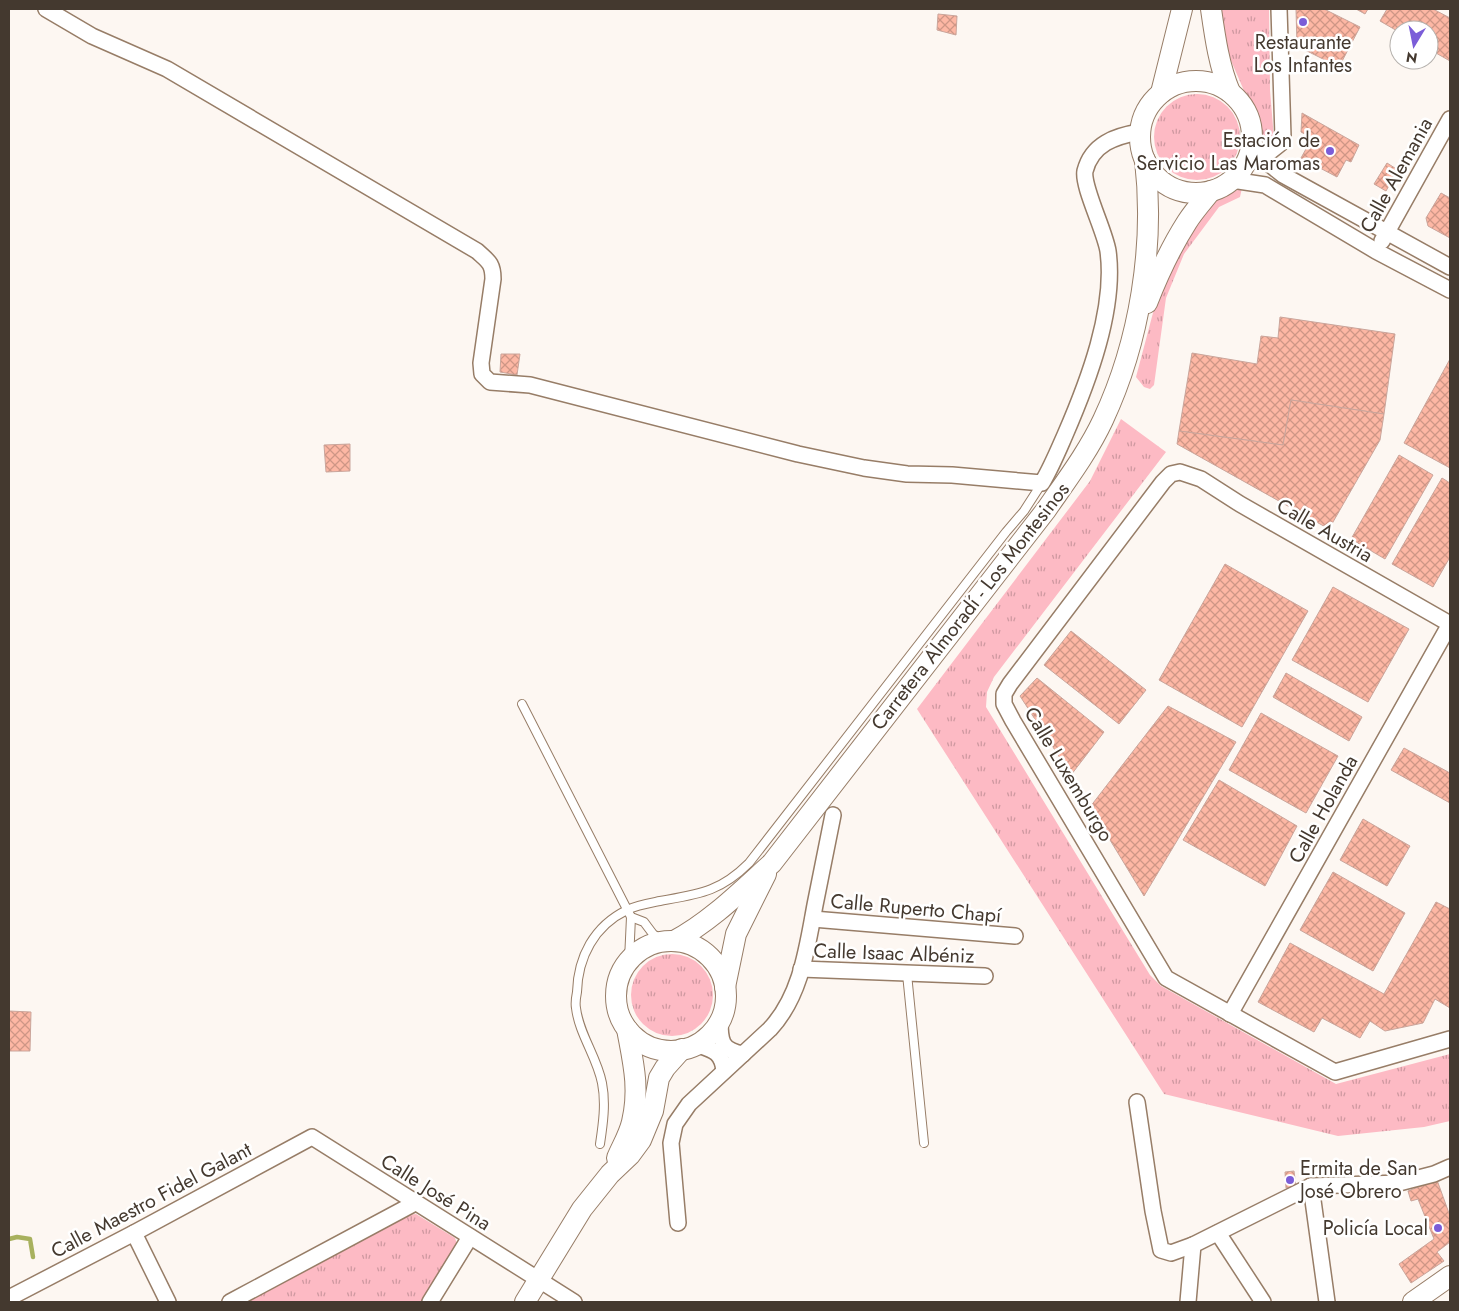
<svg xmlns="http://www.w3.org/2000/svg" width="1459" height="1311" font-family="Jost,sans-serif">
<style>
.grass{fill:url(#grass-tufts)}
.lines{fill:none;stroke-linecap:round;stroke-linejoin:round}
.stream{stroke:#a8b15e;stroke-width:4.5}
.building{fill:url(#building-cross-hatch);stroke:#caa59b}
.service-casing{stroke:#977d67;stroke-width:10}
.minor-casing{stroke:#977d67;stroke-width:18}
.secondary-casing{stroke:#977d67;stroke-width:22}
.service{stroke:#fff;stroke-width:8}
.minor{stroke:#fff;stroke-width:15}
.secondary{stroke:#fff;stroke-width:20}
.poi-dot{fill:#7b5dd8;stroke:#fff;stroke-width:2}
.labels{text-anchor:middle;stroke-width:5;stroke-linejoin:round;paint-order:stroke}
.poi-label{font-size:20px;fill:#44392f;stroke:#fff;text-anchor:end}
.street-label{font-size:20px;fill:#44392f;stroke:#fff}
</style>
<defs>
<pattern id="grass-tufts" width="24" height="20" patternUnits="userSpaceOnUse" patternTransform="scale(1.25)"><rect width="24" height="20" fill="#fdbac4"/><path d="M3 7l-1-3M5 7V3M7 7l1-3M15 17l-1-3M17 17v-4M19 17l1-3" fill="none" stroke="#ce98a0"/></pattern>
<pattern id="building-cross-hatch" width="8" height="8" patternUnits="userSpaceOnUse" patternTransform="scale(1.25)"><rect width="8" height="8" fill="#fdb7a4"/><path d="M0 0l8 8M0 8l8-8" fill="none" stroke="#ce9686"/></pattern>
</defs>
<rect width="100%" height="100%" fill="#fdf7f2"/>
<g class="grass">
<path d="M1221,9H1269L1270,90L1274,139L1264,144L1258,123L1229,56Z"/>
<circle cx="1197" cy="137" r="43"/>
<path d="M1242,188L1240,197L1219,207L1184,254L1166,298L1154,385L1150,389L1144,387L1136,377L1158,294L1186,235L1212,201Z"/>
<path d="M1121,419L1166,452L994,677L987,692L986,707L1150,975L1161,986L1336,1084L1450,1054V1121L1424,1127L1338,1136L1164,1094L917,709L1090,481Z"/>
<circle cx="672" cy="995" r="41"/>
<path d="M416,1214L455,1238L457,1244L455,1251L421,1302H246L408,1215Z"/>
</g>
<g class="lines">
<path class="stream" d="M9,1239L17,1237L30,1239L33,1257"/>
</g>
<g class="building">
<path d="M1296,9H1324L1360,27L1339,67L1297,46Z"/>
<path d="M1356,9H1368L1365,14Z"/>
<path d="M1387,9H1433L1450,18V61L1429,49V30H1399V32L1380,21Z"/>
<path d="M938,14L957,16L956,35L937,30Z"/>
<path d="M1302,113L1359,145L1351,162L1346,160L1337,177L1301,158L1312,138L1301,132Z"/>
<path d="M1387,163L1398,170L1386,191L1374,184Z"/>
<path d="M1441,193L1450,198V238L1428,226L1426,218Z"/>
<path d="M1280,317L1395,334L1384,414L1291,400L1283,445L1179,431L1192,353L1257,364L1261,336L1278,338Z"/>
<path d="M501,354H520L517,375L500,372Z"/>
<path d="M1450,359V468L1404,443Z"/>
<path d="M1291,400L1384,414L1380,440L1329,529L1177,444L1179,431L1283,445Z"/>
<path d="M350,444V471L326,472L324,445Z"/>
<path d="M1399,455L1433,475L1385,559L1351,539Z"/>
<path d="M1442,478L1450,483V557L1433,587L1392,564Z"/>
<path d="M1225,564L1308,611L1242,727L1159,680Z"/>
<path d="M1333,587L1409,629L1368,702L1292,660Z"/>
<path d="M1071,631L1146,690L1119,724L1044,665Z"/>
<path d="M1286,673L1362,717L1349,741L1273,697Z"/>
<path d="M1037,678L1104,732L1071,775L1020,696Z"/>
<path d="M1168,706L1236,742L1144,896L1090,807Z"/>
<path d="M1261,713L1338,756L1306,813L1229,770Z"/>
<path d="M1404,748L1450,773V803L1391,770Z"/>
<path d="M1219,780L1297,826L1265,886L1183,840Z"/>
<path d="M1363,819L1410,846L1387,886L1340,860Z"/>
<path d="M1333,872L1405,913L1373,971L1300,930Z"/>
<path d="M1436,902L1450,909V1008L1435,999L1423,1023L1385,1031L1370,1021L1360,1038L1322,1018L1314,1032L1258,1002L1290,943L1384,994Z"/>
<path d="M9,1011L31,1012L30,1051H9Z"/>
<path d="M1294,1171L1296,1187L1286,1188L1285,1172Z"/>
<path d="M1437,1180L1450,1216V1242L1437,1252L1444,1261L1411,1283L1399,1264L1434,1239L1418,1199L1411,1201L1408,1191Z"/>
</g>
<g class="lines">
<defs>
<g id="service">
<path d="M522,704L631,917L629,960"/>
<path d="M631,917L644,922L653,934L664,941"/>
<path d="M907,974L924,1143"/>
<path d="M600,1144C603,1124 606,1103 602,1083C597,1057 579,1034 576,1008C575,1003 576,997 577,992C578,957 594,926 627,910C637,905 650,903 660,901C699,894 720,892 749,863L1006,532L1024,511L1042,483"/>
</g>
<g id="minor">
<path d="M46,9L92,36L167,69L477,251C488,261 493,263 493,279L481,363L482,374L490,382L530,385L798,454L864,468L907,474L952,475L1042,483C1051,468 1058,451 1065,435C1088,382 1116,309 1108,251C1105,231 1082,186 1085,171C1092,144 1115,136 1140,132"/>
<path d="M1252,140L1262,158L1283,175L1450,267"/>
<path d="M1262,158L1281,143L1283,137L1279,9"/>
<path d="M1232,180L1265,185L1376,251L1450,290"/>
<path d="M1382,241L1450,119"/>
<path d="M1450,624L1240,504L1201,479L1180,472L1171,474L1163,482L1010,684L1004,694V704L1013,721L1166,978L1335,1072L1450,1039"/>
<path d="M813,919L1015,936"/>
<path d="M801,969L985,976"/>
<path d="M1230,1014L1450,624"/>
<path d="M720,1020C720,1041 721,1050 743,1054"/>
<path d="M696,1044C712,1050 722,1051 724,1071"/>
<path d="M1137,1102L1153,1211L1161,1250L1171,1253L1193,1245"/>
<path d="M1311,1186L1327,1302"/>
<path d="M678,1223L671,1143L675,1124L689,1104L770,1029C801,996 807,948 815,905C821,875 827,845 833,815"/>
<path d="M134,1233L168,1302"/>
<path d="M1218,1233L1263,1302"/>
<path d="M9,1298L134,1233L312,1137L574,1302"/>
<path d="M230,1302L415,1203"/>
<path d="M430,1302L470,1237"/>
<path d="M1188,1302L1193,1245L1311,1186L1399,1183L1434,1174L1450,1167"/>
</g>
<g id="secondary">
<path d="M1211,9C1215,37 1219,66 1230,92"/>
<circle cx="1196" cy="137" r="56"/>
<path d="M1161,93L1182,9"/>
<path d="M1147,303C1158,275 1171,247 1187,222C1194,211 1203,201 1211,191"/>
<path d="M674,941C710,922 741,891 772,863L1046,510C1066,481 1088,452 1103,420C1140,341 1155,246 1145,160"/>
<circle cx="671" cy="996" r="55"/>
<path d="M725,987L736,934L766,874"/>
<path d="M617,1158C622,1146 629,1135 632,1122C640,1088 633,1062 627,1029"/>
<path d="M525,1302L582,1209L610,1174L630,1155L641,1140L653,1111L659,1078L665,1068L682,1049"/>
<path d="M1413,1302L1450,1276"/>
</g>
</defs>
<use href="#service" class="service-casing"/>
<use href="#minor" class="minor-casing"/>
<use href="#secondary" class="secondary-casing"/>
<use href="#service" class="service"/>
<use href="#minor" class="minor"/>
<use href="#secondary" class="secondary"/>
</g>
<g class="poi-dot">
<circle cx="1303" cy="22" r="5"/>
<circle cx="1330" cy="151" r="5"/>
<circle cx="1290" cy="1180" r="5"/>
<circle cx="1438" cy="1228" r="5"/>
</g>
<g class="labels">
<g class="poi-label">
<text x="1303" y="49" text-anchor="middle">Restaurante<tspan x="1303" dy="23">Los Infantes</tspan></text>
<text x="1320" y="147">Estación de<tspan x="1320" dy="23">Servicio Las Maromas</tspan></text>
<text x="1300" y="1175" text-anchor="start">Ermita de San<tspan x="1300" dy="23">José Obrero</tspan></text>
<text x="1428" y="1235">Policía Local</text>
</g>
<g class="street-label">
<text transform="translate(1396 175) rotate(-61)" y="7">Calle Alemania</text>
<text transform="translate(1325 530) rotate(30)" y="7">Calle Austria</text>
<text transform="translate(970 606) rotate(-52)" y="7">Carretera Almoradí - Los Montesinos</text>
<text transform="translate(1069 774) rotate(59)" y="7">Calle Luxemburgo</text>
<text transform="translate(1323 809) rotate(-61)" y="7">Calle Holanda</text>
<text transform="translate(916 908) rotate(5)" y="7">Calle Ruperto Chapí</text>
<text transform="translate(894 953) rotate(2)" y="7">Calle Isaac Albéniz</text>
<text transform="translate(436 1192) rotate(32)" y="7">Calle José Pina</text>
<text transform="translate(151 1200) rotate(-28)" y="7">Calle Maestro Fidel Galant</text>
</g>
</g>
<rect width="1459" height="1311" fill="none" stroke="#44392f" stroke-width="20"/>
<g transform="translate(1414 45) rotate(190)"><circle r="24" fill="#ffffff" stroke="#b4b0ac"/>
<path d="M0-4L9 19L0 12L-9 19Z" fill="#7b5dd8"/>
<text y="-8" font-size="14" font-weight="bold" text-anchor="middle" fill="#44392f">N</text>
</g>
</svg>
